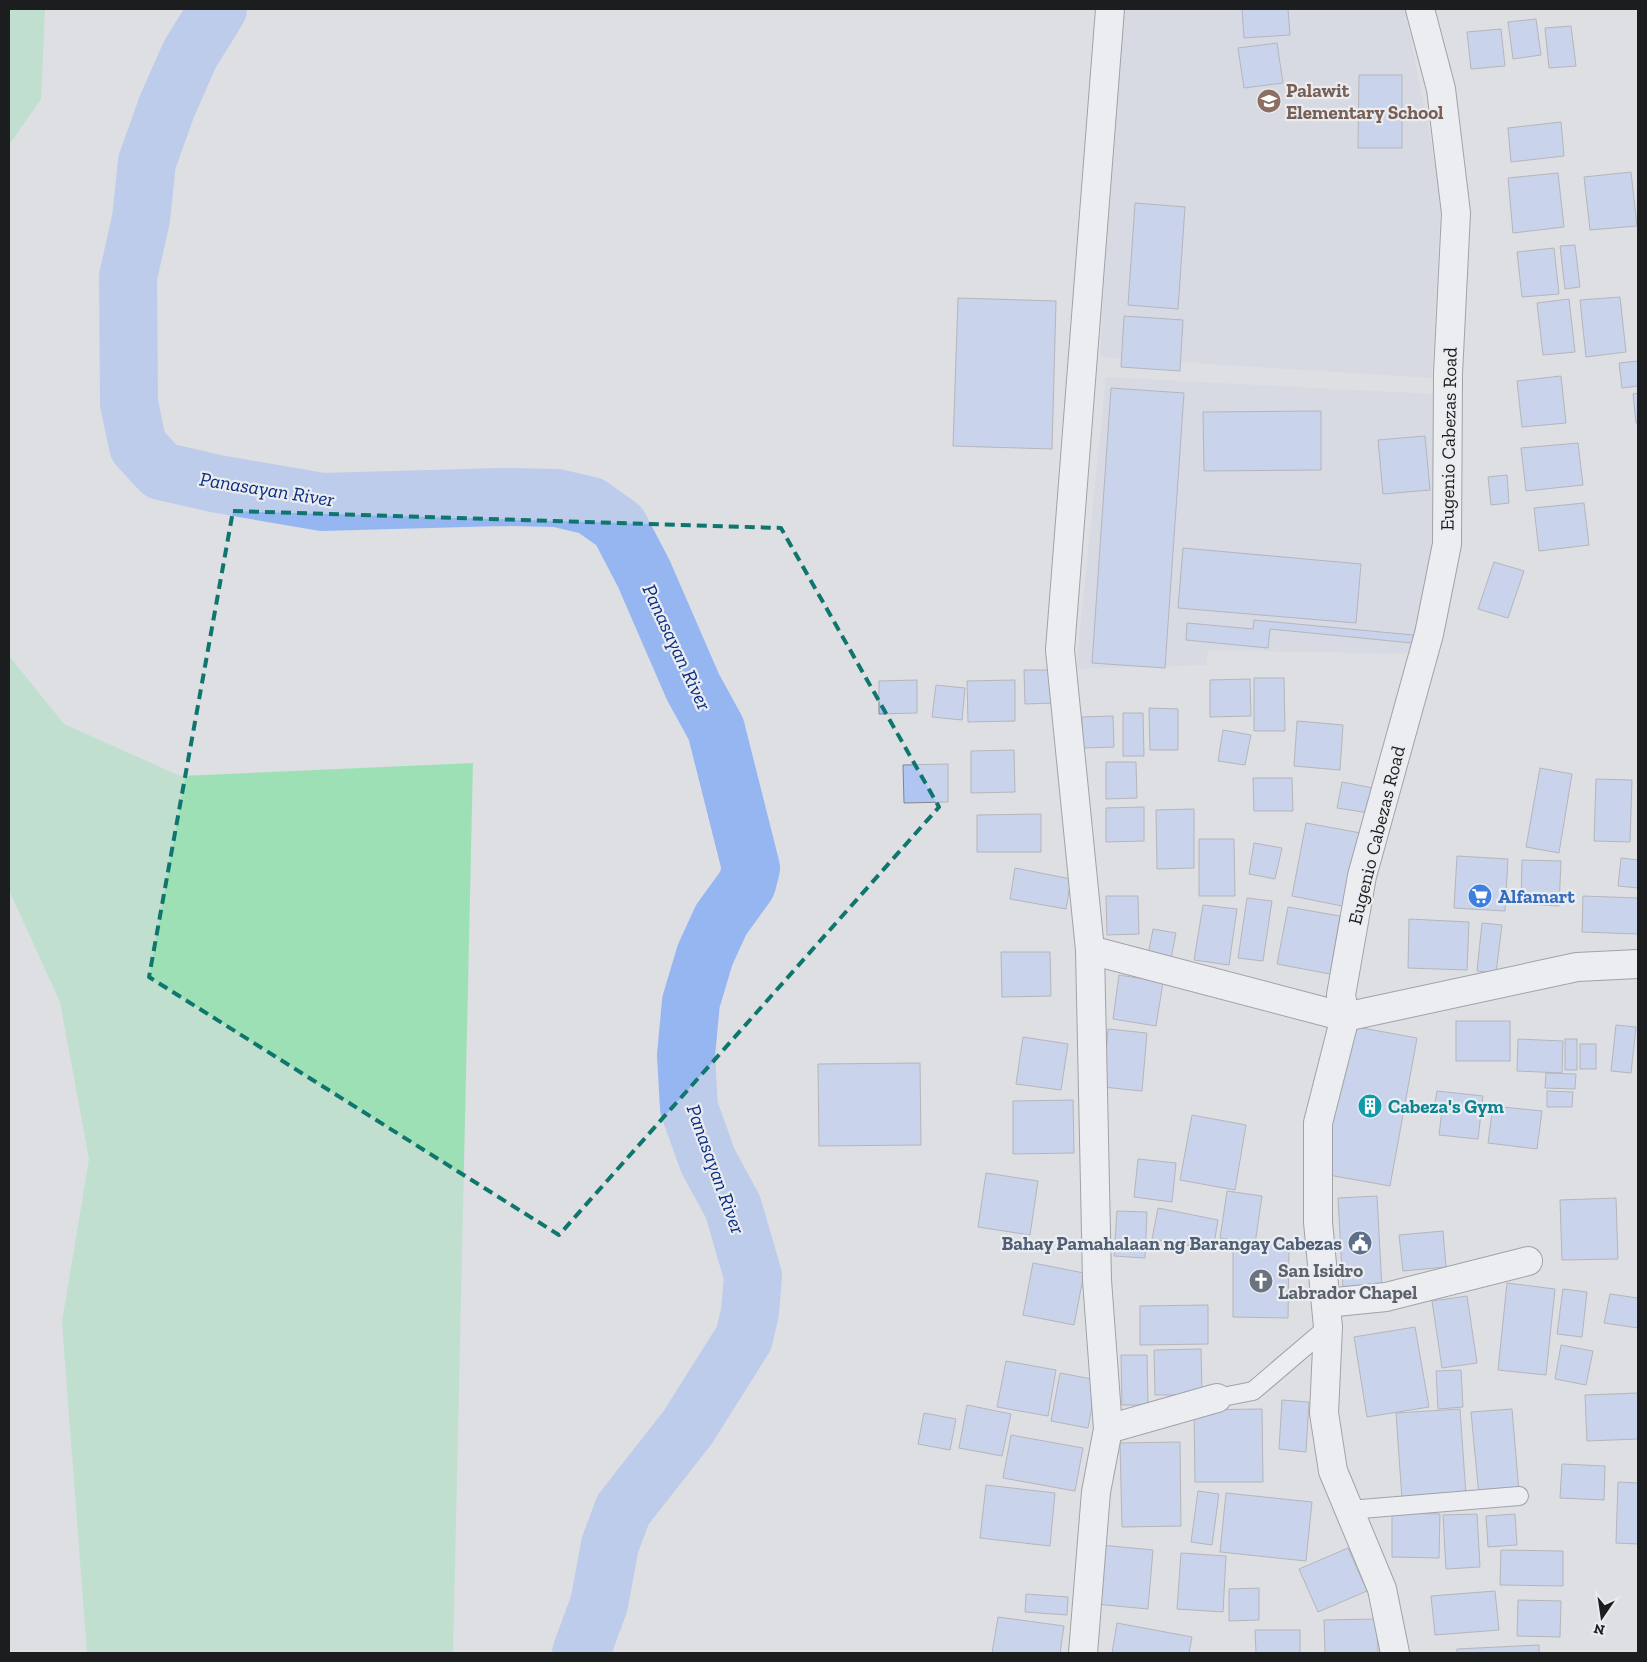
<svg xmlns="http://www.w3.org/2000/svg" width="1647" height="1662" font-family="'Zilla Slab',serif">
<style>
.built{fill:#d1d5e0}
.green{fill:#9ee0b5}
.lines{fill:none;stroke-linecap:round;stroke-linejoin:round}
.river{stroke:#96b6f2;stroke-width:58}
.building{fill:#b1c5f4;stroke:#838589}
.lane-casing{stroke:#595a5e;stroke-width:20}
.street-casing{stroke:#595a5e;stroke-width:30}
.secondary-casing{stroke:#595a5e;stroke-width:30}
.lane{stroke:#fff;stroke-width:18}
.street{stroke:#fff;stroke-width:28}
.secondary{stroke:#fff;stroke-width:28}
.marked{fill:none;stroke:#0f766e;stroke-width:4;stroke-dasharray:10 6;stroke-linejoin:round}
.labels{text-anchor:middle;stroke-width:4.5;stroke-linejoin:round;paint-order:stroke}
.education-label{font-size:19px;font-weight:bold;fill:#785e54;stroke:#eaecf0;text-anchor:start}
.street-label{font-size:19px;fill:#1c1d1e;stroke:#eaecf0}
.shop-label{font-size:19px;font-weight:bold;fill:#366cbe;stroke:#eaecf0;text-anchor:start}
.culture-label{font-size:19px;font-weight:bold;fill:#0d838f;stroke:#eaecf0;text-anchor:start}
.service-label{font-size:19px;font-weight:bold;fill:#4e5e75;stroke:#eaecf0;text-anchor:end}
.worship-label{font-size:19px;font-weight:bold;fill:#5b616d;stroke:#eaecf0;text-anchor:start}
.water-label{font-size:20px;font-style:italic;fill:#082d82;stroke:#eaecf0}
</style>
<rect width="100%" height="100%" fill="#dddfe3"/>
<g class="built">
<path d="M1120,9H1405L1441,194L1432,378L1100,357Z"/>
<path d="M1106,377L1433,394L1437,549L1418,654L1208,650L1206,665L1076,669Z"/>
</g>
<g class="green">
<path d="M9,9H45L41,99L9,145Z"/>
<path d="M9,656L64,724L180,776L473,763L453,1653H87L62,1322L89,1159L60,1002L9,890Z"/>
</g>
<g class="lines">
<path class="river" d="M218,9L190,54L167,106L147,162L141,219L128,277L129,403L138,446L161,471L218,484L322,502L502,497L557,498L591,506L619,526L644,574L693,687L716,729L751,868L747,884L721,920L705,955L691,1002L686,1055L689,1108L708,1161L733,1207L753,1276L750,1312L744,1338L688,1427L623,1510L610,1545L599,1604L581,1653"/>
</g>
<g class="building">
<path d="M1242,9H1288L1290,35L1244,38Z"/>
<path d="M1536,19L1541,55L1513,59L1508,22Z"/>
<path d="M1571,26L1576,66L1549,68L1545,28Z"/>
<path d="M1501,29L1505,66L1471,69L1467,32Z"/>
<path d="M1277,43L1283,83L1244,88L1238,48Z"/>
<path d="M1359,75H1402V148H1358Z"/>
<path d="M1561,122L1564,156L1511,162L1508,128Z"/>
<path d="M1631,172L1637,226L1590,230L1584,177Z"/>
<path d="M1558,173L1564,227L1513,233L1508,178Z"/>
<path d="M1135,203L1185,207L1178,309L1128,305Z"/>
<path d="M1575,245L1580,287L1565,289L1560,246Z"/>
<path d="M1554,248L1559,294L1522,297L1517,252Z"/>
<path d="M1620,297L1626,352L1586,357L1580,300Z"/>
<path d="M958,298L1056,301L1052,449L953,446Z"/>
<path d="M1569,299L1575,352L1543,355L1537,303Z"/>
<path d="M1124,316L1183,320L1180,371L1121,367Z"/>
<path d="M1638,361V386L1622,388L1619,363Z"/>
<path d="M1561,376L1566,423L1522,427L1517,381Z"/>
<path d="M1111,388L1184,393L1165,668L1092,663Z"/>
<path d="M1638,393V423H1636L1633,394Z"/>
<path d="M1321,411V470L1204,471L1203,412Z"/>
<path d="M1425,436L1430,490L1383,494L1378,440Z"/>
<path d="M1578,443L1583,485L1526,491L1521,448Z"/>
<path d="M1507,475L1509,503L1491,505L1488,477Z"/>
<path d="M1584,503L1589,545L1539,551L1534,508Z"/>
<path d="M1183,548L1361,564L1356,623L1178,608Z"/>
<path d="M1494,562L1524,571L1508,618L1478,609Z"/>
<path d="M1254,620L1413,635L1412,643L1270,629L1268,648L1186,640L1187,623L1253,629Z"/>
<path d="M1024,670H1055V703L1025,704Z"/>
<path d="M1254,678H1284L1285,731H1254Z"/>
<path d="M1250,679L1251,716L1210,717V680Z"/>
<path d="M917,680V713L879,714V681Z"/>
<path d="M1015,680V721L968,722L967,681Z"/>
<path d="M936,685L965,688L962,720L932,717Z"/>
<path d="M1149,708L1178,709V750H1150Z"/>
<path d="M1123,713H1143L1144,756H1123Z"/>
<path d="M1113,716L1114,747L1082,748V717Z"/>
<path d="M1297,721L1343,725L1340,770L1294,766Z"/>
<path d="M1223,730L1251,735L1245,765L1218,761Z"/>
<path d="M1014,750L1015,792L971,793V751Z"/>
<path d="M1106,762H1136L1137,798L1106,799Z"/>
<path d="M948,764V802L904,803L903,765Z"/>
<path d="M1540,768L1572,774L1559,853L1526,847Z"/>
<path d="M1253,778H1292L1293,811H1254Z"/>
<path d="M1596,779L1632,780L1630,842L1594,841Z"/>
<path d="M1342,782L1373,788L1369,813L1337,808Z"/>
<path d="M1144,807V841L1106,842V808Z"/>
<path d="M1194,809V868L1157,869L1156,810Z"/>
<path d="M1041,814V852H977V815Z"/>
<path d="M1306,823L1361,833L1347,907L1292,896Z"/>
<path d="M1199,839H1234L1235,896H1199Z"/>
<path d="M1254,843L1282,848L1275,879L1249,874Z"/>
<path d="M1457,856L1508,859L1505,911L1454,908Z"/>
<path d="M1621,858L1638,860V888L1618,886Z"/>
<path d="M1522,860L1561,861L1559,906L1521,904Z"/>
<path d="M1015,868L1071,879L1066,909L1010,899Z"/>
<path d="M1106,896H1138L1139,934L1107,935Z"/>
<path d="M1583,896L1638,898V934L1582,932Z"/>
<path d="M1247,898L1272,901L1263,961L1238,958Z"/>
<path d="M1203,905L1237,909L1229,965L1194,960Z"/>
<path d="M1288,907L1340,916L1330,974L1277,964Z"/>
<path d="M1409,919L1469,922L1467,970L1408,968Z"/>
<path d="M1482,923L1502,925L1496,973L1477,971Z"/>
<path d="M1153,929L1176,933L1171,959L1148,955Z"/>
<path d="M1001,952H1050L1051,996L1002,997Z"/>
<path d="M1119,975L1163,982L1156,1026L1113,1019Z"/>
<rect x="1456" y="1021" width="54" height="40"/>
<path d="M1616,1025L1636,1027L1631,1073L1611,1071Z"/>
<path d="M1351,1026L1417,1038L1390,1186L1323,1174Z"/>
<path d="M1108,1029L1147,1033L1142,1091L1103,1087Z"/>
<path d="M1023,1037L1068,1044L1061,1090L1016,1084Z"/>
<path d="M1518,1039L1563,1041L1562,1073L1517,1071Z"/>
<rect x="1565" y="1039" width="12" height="31"/>
<rect x="1580" y="1044" width="16" height="25"/>
<path d="M920,1063L921,1145L819,1146L818,1064Z"/>
<path d="M1546,1073L1576,1074L1575,1089L1545,1088Z"/>
<path d="M1437,1091L1483,1096L1478,1139L1439,1135L1442,1110L1434,1109Z"/>
<path d="M1547,1091L1573,1092L1572,1107H1547Z"/>
<path d="M1073,1100L1074,1153L1013,1154V1101Z"/>
<path d="M1493,1106L1542,1111L1537,1149L1488,1143Z"/>
<path d="M1192,1115L1246,1125L1235,1190L1180,1180Z"/>
<path d="M1138,1159L1176,1163L1172,1202L1134,1197Z"/>
<path d="M986,1173L1038,1181L1030,1235L978,1227Z"/>
<path d="M1227,1191L1262,1196L1255,1244L1220,1238Z"/>
<path d="M1377,1196L1382,1288L1343,1289L1338,1198Z"/>
<path d="M1616,1198L1618,1259L1562,1260L1560,1200Z"/>
<path d="M1158,1208L1218,1220L1213,1250L1152,1239Z"/>
<path d="M1117,1211L1147,1212L1145,1258L1114,1256Z"/>
<path d="M1443,1231L1446,1267L1403,1271L1399,1235Z"/>
<path d="M1233,1245H1289L1288,1318L1233,1317Z"/>
<path d="M1033,1263L1084,1273L1074,1325L1023,1315Z"/>
<path d="M1507,1283L1555,1289L1546,1375L1498,1370Z"/>
<path d="M1563,1289L1587,1292L1582,1337L1557,1334Z"/>
<path d="M1610,1294L1638,1298V1328L1604,1323Z"/>
<path d="M1467,1296L1477,1363L1442,1368L1432,1301Z"/>
<path d="M1208,1305V1344L1140,1345V1306Z"/>
<path d="M1415,1327L1429,1407L1367,1417L1354,1337Z"/>
<path d="M1561,1345L1593,1351L1586,1385L1555,1379Z"/>
<path d="M1201,1349L1202,1395H1155L1154,1350Z"/>
<path d="M1121,1355H1147L1148,1405H1122Z"/>
<path d="M1006,1361L1056,1370L1048,1416L997,1407Z"/>
<path d="M1461,1370L1463,1407L1438,1409L1436,1371Z"/>
<path d="M1060,1373L1097,1380L1088,1428L1051,1421Z"/>
<path d="M1638,1393V1439L1587,1441L1585,1395Z"/>
<path d="M1282,1400L1309,1402L1306,1452L1279,1449Z"/>
<path d="M967,1405L1011,1414L1002,1456L959,1448Z"/>
<path d="M1262,1409L1263,1482H1195L1194,1410Z"/>
<path d="M1460,1409L1466,1495L1402,1499L1396,1413Z"/>
<path d="M1512,1409L1519,1492L1479,1496L1471,1412Z"/>
<path d="M924,1413L956,1419L950,1450L918,1444Z"/>
<path d="M1011,1435L1083,1448L1075,1491L1003,1478Z"/>
<path d="M1180,1442L1181,1526L1122,1527L1120,1443Z"/>
<path d="M1562,1464L1605,1466L1604,1500L1560,1498Z"/>
<path d="M1618,1482L1638,1483V1544L1616,1543Z"/>
<path d="M986,1485L1055,1493L1050,1546L980,1538Z"/>
<path d="M1198,1491L1219,1494L1212,1545L1191,1542Z"/>
<path d="M1226,1493L1312,1502L1306,1561L1220,1552Z"/>
<path d="M1392,1513L1440,1514L1439,1558L1392,1557Z"/>
<path d="M1477,1514L1480,1567L1446,1569L1443,1515Z"/>
<path d="M1515,1514L1517,1545L1488,1547L1486,1516Z"/>
<path d="M1101,1545L1153,1550L1148,1609L1095,1604Z"/>
<path d="M1348,1548L1367,1591L1318,1612L1299,1569Z"/>
<path d="M1501,1550L1563,1551V1586L1500,1585Z"/>
<path d="M1181,1553L1226,1556L1223,1612L1177,1609Z"/>
<path d="M1259,1588V1620L1229,1621V1589Z"/>
<path d="M1495,1591L1499,1630L1435,1635L1431,1596Z"/>
<path d="M1026,1594L1068,1597L1067,1615L1025,1612Z"/>
<path d="M1518,1600L1561,1601L1560,1637L1517,1636Z"/>
<path d="M998,1617L1064,1626L1060,1653H992Z"/>
<path d="M1377,1619L1378,1653H1325L1324,1620Z"/>
<path d="M1117,1623L1192,1637L1189,1653H1112Z"/>
<path d="M1255,1630H1300V1653H1256Z"/>
<path d="M1539,1645V1653H1457V1649Z"/>
</g>
<g class="lines">
<defs>
<g id="lane">
<path d="M1217,1398L1253,1391L1328,1327"/>
<path d="M1349,1510L1519,1496"/>
</g>
<g id="street">
<path d="M1090,950L1345,1017L1577,967L1638,964"/>
<path d="M1326,1303L1386,1297L1528,1261"/>
<path d="M1108,1429L1217,1398"/>
<path d="M1083,1653L1096,1492L1108,1429L1097,1280L1090,950L1060,650L1110,9"/>
</g>
<path id="secondary" d="M1395,1653L1382,1589L1333,1471L1324,1413L1328,1327L1318,1222V1123L1345,1017L1341,995L1362,876L1429,634L1447,544L1448,374L1456,213L1441,89L1420,9"/>
</defs>
<use href="#lane" class="lane-casing"/>
<use href="#street" class="street-casing"/>
<use href="#secondary" class="secondary-casing"/>
<use href="#lane" class="lane"/>
<use href="#street" class="street"/>
<use href="#secondary" class="secondary"/>
</g>
<path d="M0 0H1647V1662H0ZM233,511L781,528L939,807L559,1235L149,977Z" fill="#dddfe3" fill-opacity=".55" fill-rule="evenodd"/>
<path class="marked" d="M233,511L781,528L939,807L559,1235L149,977Z"/>
<defs>
<symbol id="school-disc" viewBox="-11 -11 22 22"><circle r="9.5" fill="#8d6e63" stroke="#eaecf0"/><path d="M0-5L7-2L0 1L-7-2ZM-4 1L0 2.5L4 1V4Q0 6-4 4Z" fill="#fff"/></symbol>
<symbol id="supermarket-disc" viewBox="-11 -11 22 22"><circle r="9.5" fill="#3f7fe0" stroke="#eaecf0"/><path d="M-6-5.5h2.5l.6 2H6L4.5 2H-2.5L-4.4-4H-6ZM-1.5 3.2a1.3 1.3 0 1 0 .1 0ZM3 3.2a1.3 1.3 0 1 0 .1 0Z" fill="#fff"/></symbol>
<symbol id="building-disc" viewBox="-11 -11 22 22"><circle r="9.5" fill="#0f9aa8" stroke="#eaecf0"/><path d="M-4-6H4V6H1V3H-1V6H-4ZM-2.5-4.3h1.7v1.8h-1.7ZM.8-4.3h1.7v1.8H.8ZM-2.5-1h1.7V.8h-1.7ZM.8-1h1.7V.8H.8Z" fill="#fff"/></symbol>
<symbol id="civic-disc" viewBox="-11 -11 22 22"><circle r="9.5" fill="#5c6f8a" stroke="#eaecf0"/><path d="M-.6-6.5H3V-4.5H.6V-3L4-1V1h2V6H-6V1h2V-1L-.6-3ZM-1.2 2.5V6h2.4V2.5Z" fill="#fff"/></symbol>
<symbol id="church-disc" viewBox="-11 -11 22 22"><circle r="9.5" fill="#6b7280" stroke="#eaecf0"/><path d="M-1.2-6h2.4v3.5h3.3v2.4h-3.3V6h-2.4V-.1h-3.3v-2.4h3.3Z" fill="#fff"/></symbol>
</defs>
<g fill-rule="evenodd">
<use href="#school-disc" x="1255" y="87" width="28" height="28"/>
<use href="#supermarket-disc" x="1466" y="882" width="28" height="28"/>
<use href="#building-disc" x="1356" y="1092" width="28" height="28"/>
<use href="#civic-disc" x="1346" y="1229" width="28" height="28"/>
<use href="#church-disc" x="1247" y="1267" width="28" height="28"/>
</g>
<g class="labels">
<g class="education-label">
<text x="1286" y="97">Palawit<tspan x="1286" dy="22">Elementary School</tspan></text>
</g>
<g class="street-label">
<text transform="translate(1448 439) rotate(-89)" y="7">Eugenio Cabezas Road</text>
<text transform="translate(1376 835) rotate(-76)" y="7">Eugenio Cabezas Road</text>
</g>
<g class="shop-label">
<text x="1498" y="903">Alfamart</text>
</g>
<g class="culture-label">
<text x="1388" y="1113">Cabeza's Gym</text>
</g>
<g class="service-label">
<text x="1342" y="1250">Bahay Pamahalaan ng Barangay Cabezas</text>
</g>
<g class="worship-label">
<text x="1278" y="1277">San Isidro<tspan x="1278" dy="22">Labrador Chapel</tspan></text>
</g>
<g class="water-label">
<text transform="translate(267 489) rotate(9)" y="7">Panasayan River</text>
<text transform="translate(677 647) rotate(65)" y="7">Panasayan River</text>
<text transform="translate(716 1169) rotate(70)" y="7">Panasayan River</text>
</g>
</g>
<rect width="1647" height="1662" fill="none" stroke="#1c1d1e" stroke-width="20"/>
<g transform="translate(1602 1617) rotate(193)" stroke="#eaecf0" stroke-width="4" paint-order="stroke">
<path d="M0-4L9 19L0 12L-9 19Z" fill="#1c1d1e"/>
<text y="-8" font-size="14" font-weight="bold" text-anchor="middle" fill="#1c1d1e">N</text>
</g>
</svg>
